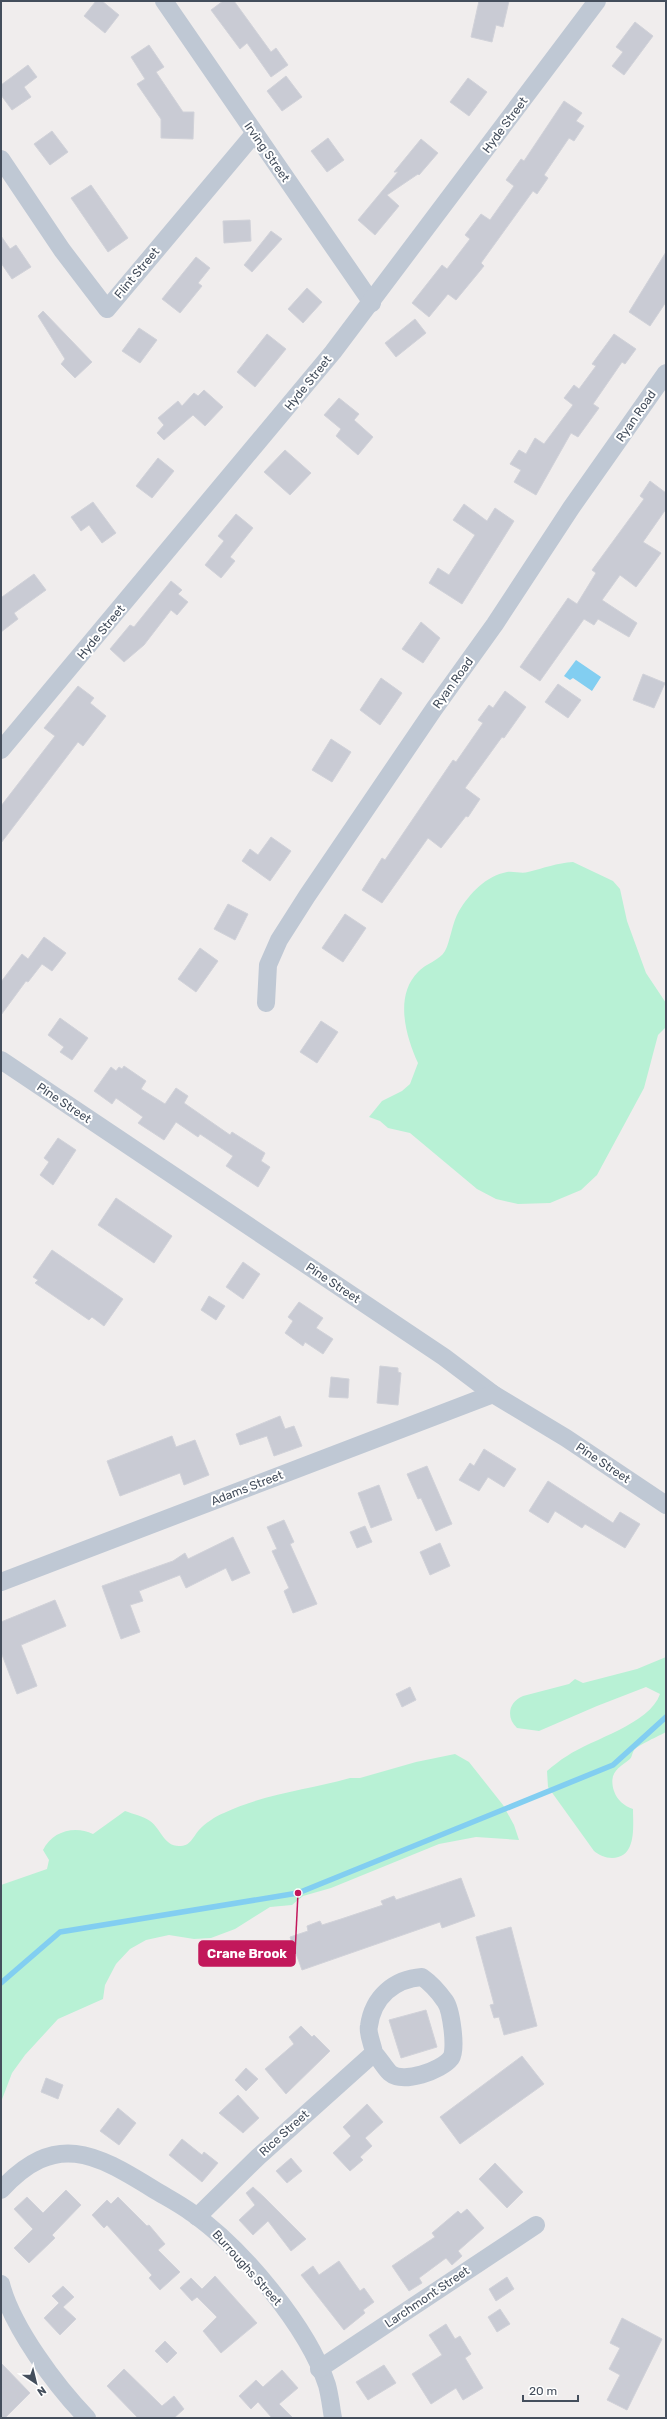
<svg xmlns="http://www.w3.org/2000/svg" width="667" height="2419" font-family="Rubik,sans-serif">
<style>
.green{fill:#b8f1d5}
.water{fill:#82cef1}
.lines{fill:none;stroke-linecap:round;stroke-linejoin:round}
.stream{stroke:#82cef1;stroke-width:5.5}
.building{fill:#c9cbd4;stroke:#d1d2d9}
.minor{stroke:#bfc8d4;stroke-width:18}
.labels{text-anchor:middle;stroke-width:4;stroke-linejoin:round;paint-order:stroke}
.street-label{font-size:12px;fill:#444e5c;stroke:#fff}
.leader{fill:none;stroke:#c2185b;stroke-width:1.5}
.callout-dot{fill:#c2185b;stroke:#fff;stroke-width:1.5}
.callout{fill:#c2185b;stroke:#c2185b;stroke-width:1.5}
.callout-label{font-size:13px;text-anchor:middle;font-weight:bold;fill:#fff}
</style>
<rect width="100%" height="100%" fill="#f0eded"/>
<g class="green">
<path d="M573,862L613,881L620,889L627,921L646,973L666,1003V1027L658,1035L644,1088L597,1175L581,1190L550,1203L518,1204L496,1199L477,1189L410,1133L388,1128L380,1121L369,1117L382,1101L402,1091L410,1084L418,1063C406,1037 394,996 418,972C425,964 440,960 445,951C450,942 452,923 459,911C470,893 486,876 507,872C514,871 522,874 528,872C544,868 557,863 573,862Z"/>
<path d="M666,1657V1732C659,1736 638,1745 634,1750C632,1753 632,1757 630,1759C619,1768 608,1772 614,1791C617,1800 624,1806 633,1809C633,1826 637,1858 612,1858C605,1858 599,1855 594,1851L548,1787L547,1771C553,1766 560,1760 567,1756C592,1739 650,1724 660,1694L646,1687L597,1706L539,1731L517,1728C506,1718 508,1702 523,1696L569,1684L575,1679L583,1683L637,1669Z"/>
<path d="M455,1754L469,1762L503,1805L514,1825L519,1840L476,1837L439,1844L331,1888L303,1896L292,1905L270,1907L235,1929L211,1938L194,1939L169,1935L146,1940L130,1949L116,1964L105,1985L103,1999L58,2019L25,2055L12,2073L1,2102V1885L47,1869L49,1860L43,1850C52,1831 75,1825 93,1834L125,1811C133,1814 143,1816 150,1821C161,1829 164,1846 179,1846C191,1846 192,1838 199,1830C204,1824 216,1816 224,1813C263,1794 308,1790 350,1778H360L416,1762Z"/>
</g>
<path class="water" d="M576,660L601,677L592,691L573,678L570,680L564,676Z"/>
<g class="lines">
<path class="stream" d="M1,1983L60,1932L298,1893L613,1765L666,1717"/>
</g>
<g class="building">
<path d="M96,1H102L119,15L105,33L84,16Z"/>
<path d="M223,1H234L271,52L276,48L288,65L271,77L247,43L240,49L211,10Z"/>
<path d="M479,1H509L503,27L496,25L492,42L471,37Z"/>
<path d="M635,22L653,36L624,75L612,66L623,52L616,47Z"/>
<path d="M149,45L164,67L156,72L183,112H194L193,139L161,138V119L137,84L145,79L131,57Z"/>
<path d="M28,65L37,77L24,87L31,97L12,110L1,95V85Z"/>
<path d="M286,76L302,97L282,111L267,91Z"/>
<path d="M468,78L487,92L469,116L450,102Z"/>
<path d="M564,101L582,113L576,121L584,126L574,141L569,138L544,175L548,178L537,194L533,191L481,263L484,266L456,300L448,294L429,317L412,303L442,265L447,269L470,239L465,235L481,214L490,220L514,186L506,180L521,159L524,161Z"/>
<path d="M52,131L68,152L50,165L34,144Z"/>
<path d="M328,138L344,160L327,172L311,151Z"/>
<path d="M421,139L438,153L419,175L418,174L387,195L399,206L375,235L358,220L398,172H394Z"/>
<path d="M91,185L128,238L108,252L71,198Z"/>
<path d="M250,220L251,241L224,243L223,221Z"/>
<path d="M271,231L282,239L252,272L244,265Z"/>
<path d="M1,236L10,249L16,245L31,267L12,279L1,263Z"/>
<path d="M666,252V302L650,326L629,312Z"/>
<path d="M196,257L210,268L198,283L202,286L180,313L162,299Z"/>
<path d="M307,288L322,302L303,323L288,309Z"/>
<path d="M43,311L92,362L75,378L61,364L65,359L38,316Z"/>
<path d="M415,319L426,333L396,357L385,343Z"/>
<path d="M139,328L157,340L140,363L122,351Z"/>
<path d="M267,334L286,349L255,387L237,372Z"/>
<path d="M614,334L636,349L625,364L622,362L602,391L593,404L599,408L578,437L571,433L536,495L514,482L521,470L510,464L519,450L526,454L535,438L544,444L573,405L564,398L574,385L579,389L596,366L592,364Z"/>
<path d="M204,390L223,407L205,426L193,415L164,440L157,433L164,425L158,418L178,401L182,406L194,393L198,396Z"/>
<path d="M339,398L359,414L354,420L373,437L358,455L336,436L341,429L324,415Z"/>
<path d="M285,450L311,473L290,495L264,472Z"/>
<path d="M158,458L174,471L152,498L136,486Z"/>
<path d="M650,481L666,493V509L643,542L661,553L636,587L620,575L602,600L637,623L629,637L598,619L594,625L584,619L540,681L520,667L568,598L577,604L596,573L592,570L644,499L640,496Z"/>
<path d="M93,502L116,533L102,543L89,525L81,531L71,517Z"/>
<path d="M464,504L487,521L495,508L514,521L462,604L429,583L438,568L449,575L475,535L453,520Z"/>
<path d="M236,514L253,528L230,557L235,561L221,578L205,565L224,541L218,536Z"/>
<path d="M34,574L46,590L14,613L18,619L1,632V596L2,597Z"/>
<path d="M171,581L182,590L178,594L188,602L177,615L171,610L144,645L124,662L110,649L130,625L134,627Z"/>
<path d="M421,622L440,638L423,663L402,649Z"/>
<path d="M643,674L665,683L654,708L633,700Z"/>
<path d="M381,678L402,693L380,725L360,710Z"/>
<path d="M558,684L581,700L568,718L545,702Z"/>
<path d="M78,686L94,698L90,703L106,716L83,746L78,742L1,843V806L55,736L44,728Z"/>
<path d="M505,691L526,707L504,738L502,737L465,788L480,799L468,817L466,816L441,848L428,838L382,903L362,890L382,858L385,860L453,760L456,762L483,723L478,720L489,705L493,708Z"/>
<path d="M331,739L351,752L332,782L312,770Z"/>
<path d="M271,837L291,851L270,881L242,861L250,849L258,855Z"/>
<path d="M228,904L248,914L235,940L214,929Z"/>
<path d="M345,914L366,928L343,962L322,948Z"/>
<path d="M44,937L66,953L52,971L42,964L28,982L26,981L1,1015V982L22,954L28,959Z"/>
<path d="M200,948L218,961L196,992L178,979Z"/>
<path d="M60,1018L88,1038L72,1060L60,1052L64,1047L48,1035Z"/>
<path d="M321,1021L338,1032L317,1063L300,1052Z"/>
<path d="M124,1066L146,1081L141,1089L165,1104L176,1088L188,1096L184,1103L230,1135L232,1132L265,1153L261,1161L270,1167L258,1187L226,1166L233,1156L200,1134L198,1137L176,1122L164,1140L138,1123L143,1117L116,1098L112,1104L94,1091L111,1067L116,1071L119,1067L122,1069Z"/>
<path d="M58,1138L76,1150L53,1185L40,1175L49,1162L44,1158Z"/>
<path d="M116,1198L172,1236L154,1263L98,1225Z"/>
<path d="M52,1250L123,1299L104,1326L92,1317L89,1320L35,1283L38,1280L33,1277Z"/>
<path d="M243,1262L260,1274L243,1299L226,1287Z"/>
<path d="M209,1296L225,1306L216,1320L201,1310Z"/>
<path d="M299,1302L323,1318L316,1328L333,1339L323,1354L305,1342L303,1346L285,1333L293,1321L288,1317Z"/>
<path d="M380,1366L398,1368V1372L401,1373L398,1405L377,1403Z"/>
<path d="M331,1377L349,1379L348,1398L329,1397Z"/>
<path d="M280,1416L285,1429L294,1426L302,1446L274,1456L267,1436L240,1445L236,1434Z"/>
<path d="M172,1436L176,1447L195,1440L209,1475L184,1485L180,1473L120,1496L107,1461Z"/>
<path d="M484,1449L516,1469L504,1487L488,1477L479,1491L459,1480L470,1463L474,1466Z"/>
<path d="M427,1466L452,1524L436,1531L421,1498L418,1499L407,1474Z"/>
<path d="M548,1481L613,1523L620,1512L640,1524L625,1548L585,1524L582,1528L555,1511L548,1523L529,1511Z"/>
<path d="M379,1485L392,1520L371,1528L358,1493Z"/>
<path d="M284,1520L294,1542L290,1544L317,1604L293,1613L284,1591L289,1588L272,1551L277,1549L267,1527Z"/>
<path d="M365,1526L372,1542L357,1548L350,1532Z"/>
<path d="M233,1537L250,1573L232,1581L226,1568L186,1588L180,1575L139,1591L143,1601L130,1605L140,1632L121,1639L102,1586L173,1561L185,1553L188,1559Z"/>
<path d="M440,1543L450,1566L430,1575L420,1552Z"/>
<path d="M55,1600L66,1626L21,1645L37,1686L17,1694L1,1652V1622Z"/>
<path d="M410,1687L416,1700L402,1707L396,1694Z"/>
<path d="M461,1878L475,1916L442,1928L440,1922L302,1970L290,1937L308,1931L307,1926L320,1921L322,1925L341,1919L383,1905L381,1901L394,1896L396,1900Z"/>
<path d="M511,1927L537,2026L504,2035L499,2017L494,2018L490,2005L494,2004L476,1937Z"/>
<path d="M426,2010L437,2047L401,2058L389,2020Z"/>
<path d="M301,2026L312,2037L314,2035L330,2051L286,2094L265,2069L294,2044L289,2037Z"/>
<path d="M522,2056L544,2084L460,2144L440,2117Z"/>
<path d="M246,2068L258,2079L246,2091L235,2080Z"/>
<path d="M46,2078L63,2085L58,2099L41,2092Z"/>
<path d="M238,2095L259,2118L243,2133L219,2113Z"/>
<path d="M367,2104L383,2122L365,2138L372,2146L360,2157L363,2160L350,2171L333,2153L351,2136L343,2127Z"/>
<path d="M118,2108L136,2123L119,2145L100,2131Z"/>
<path d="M182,2139L202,2155L204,2152L218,2163L202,2182L169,2155Z"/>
<path d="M291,2158L302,2171L287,2183L276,2171Z"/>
<path d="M495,2163L523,2192L507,2208L479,2179Z"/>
<path d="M253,2187L264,2197L306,2239L291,2251L268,2221L253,2235L239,2220L255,2205L246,2193Z"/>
<path d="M66,2190L81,2205L52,2235L55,2238L29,2263L14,2248L33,2229L14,2209L27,2197L43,2213Z"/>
<path d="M118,2197L147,2226L149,2225L165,2244L158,2250L180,2272L160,2290L149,2278L152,2275L107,2225L104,2228L92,2215L107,2200L111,2204Z"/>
<path d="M467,2209L484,2228L458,2251L462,2256L452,2265L446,2258L419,2278L422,2283L409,2291L392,2266L435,2237L432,2233L458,2211L461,2214Z"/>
<path d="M339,2261L360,2291L364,2288L374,2302L363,2310L365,2313L344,2330L301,2275L313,2266L319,2275Z"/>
<path d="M215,2276L257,2323L221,2353L203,2331L217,2317L197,2297L192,2301L180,2288L191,2278L202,2289Z"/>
<path d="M507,2277L514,2289L496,2301L489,2289Z"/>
<path d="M63,2286L74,2297L63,2307L76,2319L60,2335L44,2318L59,2303L52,2296Z"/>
<path d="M500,2309L510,2324L497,2332L488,2317Z"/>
<path d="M622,2318L662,2339L627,2410L607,2400L620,2375L609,2369L620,2348L610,2343Z"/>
<path d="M446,2324L455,2339L460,2336L471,2354L465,2358L483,2388L463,2400L456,2388L431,2404L412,2374L442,2355L429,2335Z"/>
<path d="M165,2341L177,2353L167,2363L155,2351Z"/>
<path d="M1,2363L30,2393L5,2418H1Z"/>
<path d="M384,2365L396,2383L368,2400L356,2382Z"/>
<path d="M124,2369L162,2406L174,2396L184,2409L174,2418H138L107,2386Z"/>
<path d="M282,2370L298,2388L279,2404L293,2418H272L258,2402L251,2409L239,2396L256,2380L263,2387Z"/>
</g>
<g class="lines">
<g class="minor">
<path d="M164,1L372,303"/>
<path d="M1,159L62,250L107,309L254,134"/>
<path d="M1,750L333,352L597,1"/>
<path d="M266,1003L268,965L279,940L307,896L434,709L495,624L571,508L666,373"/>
<path d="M1,1060L444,1357L493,1394L566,1438L666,1505"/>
<path d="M1,1582L493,1394"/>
<path d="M1,2190C55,2131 95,2153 153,2189C166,2197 180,2204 192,2213C242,2248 308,2327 327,2385C330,2396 331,2407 333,2418"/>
<path d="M197,2217L258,2157L374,2053C373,2045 367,2033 369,2026C373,1997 394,1979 422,1977C432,1984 438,1991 445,2001C451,2009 457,2049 451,2058C441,2071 403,2084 390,2073C384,2067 380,2059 374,2053"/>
<path d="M1,2284C12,2327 56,2386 87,2418"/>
<path d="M319,2369L536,2225"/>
</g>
</g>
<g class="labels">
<g class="street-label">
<text transform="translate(505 125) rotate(-53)" y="4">Hyde Street</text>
<text transform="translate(267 152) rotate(55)" y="4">Irving Street</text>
<text transform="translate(137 273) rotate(-50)" y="4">Flint Street</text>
<text transform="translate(308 383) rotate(-51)" y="4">Hyde Street</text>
<text transform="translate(636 416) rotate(-55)" y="4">Ryan Road</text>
<text transform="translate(101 632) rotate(-50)" y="4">Hyde Street</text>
<text transform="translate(453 683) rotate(-54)" y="4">Ryan Road</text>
<text transform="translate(64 1103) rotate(34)" y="4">Pine Street</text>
<text transform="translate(333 1283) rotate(34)" y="4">Pine Street</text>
<text transform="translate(603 1463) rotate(34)" y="4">Pine Street</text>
<text transform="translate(247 1488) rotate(-21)" y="4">Adams Street</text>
<text transform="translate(284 2133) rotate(-42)" y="4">Rice Street</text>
<text transform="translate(247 2268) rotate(48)" y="4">Burroughs Street</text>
<text transform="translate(427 2297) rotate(-34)" y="4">Larchmont Street</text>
</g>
</g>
<path class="leader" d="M298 1893L295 1954"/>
<circle class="callout-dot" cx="298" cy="1893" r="4"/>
<rect class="callout" x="199" y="1941" width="96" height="25" rx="4"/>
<g class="callout-label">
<text x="247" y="1958">Crane Brook</text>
</g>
<rect width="667" height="2419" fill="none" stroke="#444e5c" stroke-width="4"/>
<g transform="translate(36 2383) rotate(145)" stroke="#ffffff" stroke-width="3" paint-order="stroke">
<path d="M0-3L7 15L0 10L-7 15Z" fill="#444e5c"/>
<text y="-6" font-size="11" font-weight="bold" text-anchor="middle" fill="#444e5c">N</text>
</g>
<path d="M523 2395v6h55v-6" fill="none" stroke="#444e5c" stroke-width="2"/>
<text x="529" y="2395" font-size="12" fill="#444e5c" stroke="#ffffff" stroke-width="3" paint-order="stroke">20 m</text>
</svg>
